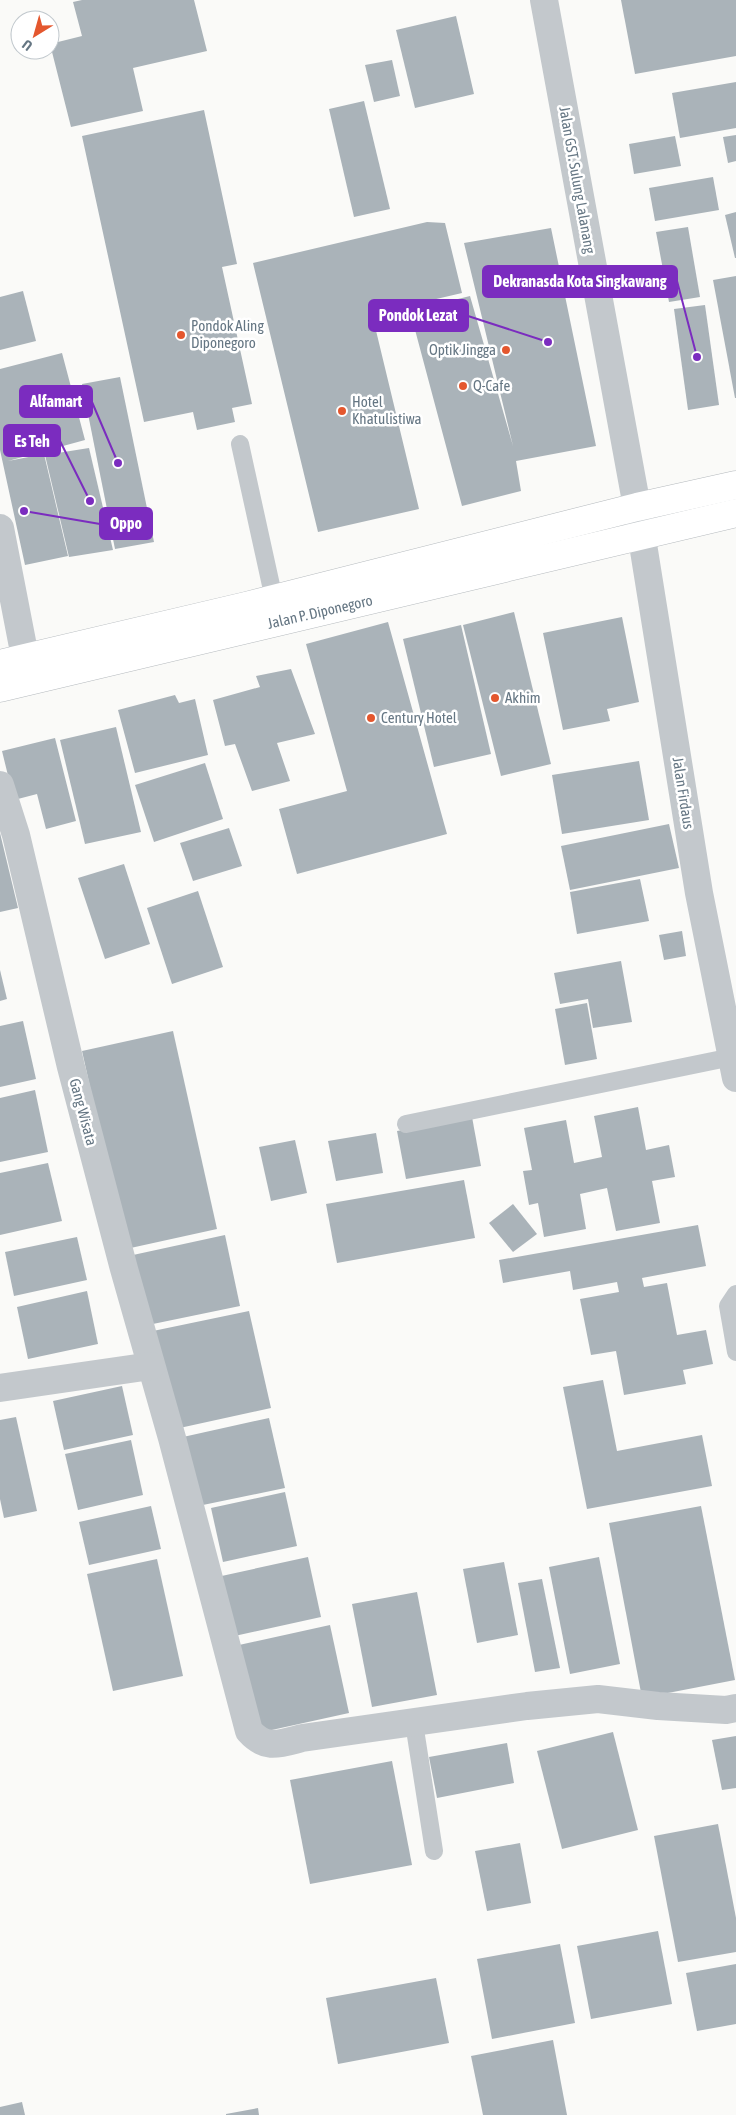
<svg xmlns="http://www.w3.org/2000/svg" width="736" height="2115" font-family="'Asap Condensed',sans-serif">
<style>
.building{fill:#aab3b9}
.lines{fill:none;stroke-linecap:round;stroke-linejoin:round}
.primary-casing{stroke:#b5babe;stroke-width:29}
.service{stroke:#c3c8cc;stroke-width:18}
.minor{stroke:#c3c8cc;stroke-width:28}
.tertiary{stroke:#c3c8cc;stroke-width:28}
.primary{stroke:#fff;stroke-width:28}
.poi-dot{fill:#e4572e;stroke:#fff;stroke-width:2}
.labels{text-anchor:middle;stroke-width:5;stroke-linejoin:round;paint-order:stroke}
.street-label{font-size:15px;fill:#657683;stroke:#fff}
.poi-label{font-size:15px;fill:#657683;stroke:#fff;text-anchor:start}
.leader{fill:none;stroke:#7b2cbf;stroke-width:2}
.callout-dot{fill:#7b2cbf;stroke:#fff;stroke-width:2}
.callout{fill:#7b2cbf;stroke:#7b2cbf;stroke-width:2}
.callout-label{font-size:16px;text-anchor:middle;font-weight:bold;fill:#fff}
</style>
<rect width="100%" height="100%" fill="#fafaf8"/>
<g class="building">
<path d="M82,0H194L207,51L133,68L143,111L71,127L50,44L82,36L73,2Z"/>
<path d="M621,0H736V56L635,74Z"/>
<path d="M456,16L474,94L415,108L396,30Z"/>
<path d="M392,60L400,96L374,102L365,65Z"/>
<path d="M736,82V128L680,138L672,93Z"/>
<path d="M364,101L390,209L354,217L329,109Z"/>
<path d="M204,110L237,264L222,267L252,404L232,408L235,422L197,430L193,412L144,422L82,136Z"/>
<path d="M736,135V161L728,163L723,137Z"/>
<path d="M675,136L681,166L634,174L629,144Z"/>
<path d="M713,177L719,210L655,221L649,188Z"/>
<path d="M736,212V258H735L725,215Z"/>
<path d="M427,222L445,223L462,293L372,314L419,509L318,532L253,263Z"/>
<path d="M688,227L700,297L669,302L656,232Z"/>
<path d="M551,228L596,446L516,461L521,491L462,506L410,311L470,296L513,446L464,243Z"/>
<path d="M736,276V398H735L713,280Z"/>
<path d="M23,291L36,341L0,350V297Z"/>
<path d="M705,305L719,405L688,410L674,309Z"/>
<path d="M62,353L85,440L8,461L44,454L68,556L25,565L0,450V369Z"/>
<path d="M120,377L154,542L115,549L82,384Z"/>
<path d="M89,448L113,550L69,557L45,455Z"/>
<path d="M514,612L551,764L501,776L463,625Z"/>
<path d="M622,617L639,702L607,709L610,721L563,730L543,633Z"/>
<path d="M388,622L447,834L297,874L279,809L347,791L306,644Z"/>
<path d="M461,625L491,754L434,767L403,639Z"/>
<path d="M291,669L315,734L277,743L290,781L252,791L235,744L225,746L213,700L260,687L256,676Z"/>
<path d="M175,695L179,703L195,699L208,755L135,773L118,710Z"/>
<path d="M116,727L141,832L85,844L60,740Z"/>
<path d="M55,738L76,821L46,829L37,794L14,800L2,751Z"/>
<path d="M639,761L649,820L562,834L552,775Z"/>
<path d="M205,763L223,819L154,842L135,785Z"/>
<path d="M669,824L679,868L570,890L561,846Z"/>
<path d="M229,828L242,866L193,881L180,843Z"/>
<path d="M0,833L18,908L0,912Z"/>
<path d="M124,864L150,944L105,959L78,878Z"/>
<path d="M640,879L649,921L577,934L570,892Z"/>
<path d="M198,891L223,967L172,984L147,908Z"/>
<path d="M682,931L686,956L664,960L659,935Z"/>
<path d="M621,961L632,1022L593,1028L588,999L560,1004L554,973Z"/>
<path d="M0,970L7,999L0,1001Z"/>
<path d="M587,1003L597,1059L565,1065L555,1009Z"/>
<path d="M23,1021L36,1079L0,1087V1026Z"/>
<path d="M173,1031L217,1229L126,1249L82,1051Z"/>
<path d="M35,1090L48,1152L0,1162V1098Z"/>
<path d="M638,1107L646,1150L669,1145L675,1177L652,1181L660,1223L616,1231L607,1188L580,1194L586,1229L544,1237L538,1203L529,1205L523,1171L532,1170L524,1128L566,1120L574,1163L602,1157L594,1116Z"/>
<path d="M472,1117L481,1166L406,1179L397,1131Z"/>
<path d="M376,1133L383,1173L336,1181L328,1141Z"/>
<path d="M295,1140L307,1193L271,1201L259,1147Z"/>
<path d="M48,1163L62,1221L0,1235V1173Z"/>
<path d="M464,1180L475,1238L337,1263L326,1204Z"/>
<path d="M513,1204L537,1234L513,1252L489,1223Z"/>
<path d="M698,1225L706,1266L642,1278L644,1287L667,1283L677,1335L706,1330L713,1364L683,1370L686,1384L624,1395L616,1351L591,1355L580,1299L619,1292L617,1282L573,1290L570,1271L503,1283L499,1260Z"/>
<path d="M225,1235L240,1306L148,1325L133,1255Z"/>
<path d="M77,1237L87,1280L14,1296L5,1252Z"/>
<path d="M87,1291L98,1344L28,1359L17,1307Z"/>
<path d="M249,1311L271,1408L175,1429L153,1331Z"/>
<path d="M603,1380L617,1451L702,1435L712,1486L587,1509L563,1387Z"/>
<path d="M122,1386L133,1435L64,1450L53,1401Z"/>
<path d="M16,1417L37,1511L4,1518L0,1499V1420Z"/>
<path d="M269,1418L285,1488L198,1506L183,1437Z"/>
<path d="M131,1440L143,1495L78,1510L65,1454Z"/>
<path d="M285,1492L297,1546L223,1562L211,1508Z"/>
<path d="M151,1506L161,1549L89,1565L79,1522Z"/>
<path d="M701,1506L735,1680L642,1698L609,1523Z"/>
<path d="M308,1557L321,1617L230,1637L217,1577Z"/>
<path d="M599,1557L620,1664L570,1674L549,1567Z"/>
<path d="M157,1559L183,1676L113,1691L87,1574Z"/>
<path d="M504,1562L518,1635L477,1643L463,1569Z"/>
<path d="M542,1579L560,1668L535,1672L518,1583Z"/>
<path d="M417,1592L437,1695L372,1707L352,1604Z"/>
<path d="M330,1625L349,1713L258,1733L239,1645Z"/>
<path d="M613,1732L638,1830L562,1849L537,1751Z"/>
<path d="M736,1736V1788L722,1790L712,1740Z"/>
<path d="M507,1743L514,1783L437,1798L429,1757Z"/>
<path d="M392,1761L412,1865L310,1884L290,1780Z"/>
<path d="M718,1824L736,1918V1952L678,1962L654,1836Z"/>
<path d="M520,1843L531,1903L487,1911L475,1851Z"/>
<path d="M658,1931L672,2004L591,2019L577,1946Z"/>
<path d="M560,1944L575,2023L492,2039L477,1959Z"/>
<path d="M736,1964V2024L697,2031L686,1973Z"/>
<path d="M436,1978L449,2043L338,2064L326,1998Z"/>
<path d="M553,2040L567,2115H483L471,2056Z"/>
<path d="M22,2102L25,2115H0V2107Z"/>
<path d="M258,2108L259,2115H226V2114Z"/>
</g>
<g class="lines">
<defs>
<g id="primary">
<path d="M0,664L246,606L637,507L736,485"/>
<path d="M0,688L736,513"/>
</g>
</defs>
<use href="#primary" class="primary-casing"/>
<g class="service">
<path d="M240,444L274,599"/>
<path d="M406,1124L732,1057"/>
<path d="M736,1294L728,1306L736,1352"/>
<path d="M414,1723L434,1851"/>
</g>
<g class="minor">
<path d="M544,0L637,507"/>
<path d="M0,528L25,657"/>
<path d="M0,785L16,835L71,1067L124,1269L172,1438L249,1731C266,1750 279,1744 302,1738L527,1706L598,1699L658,1706L726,1710L736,1708"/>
<path d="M0,1388L151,1366"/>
</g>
<path class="tertiary" d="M637,507L699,893L736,1078"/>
<use href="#primary" class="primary"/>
</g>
<g class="poi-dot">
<circle cx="181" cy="335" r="5"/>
<circle cx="506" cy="350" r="5"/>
<circle cx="463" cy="386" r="5"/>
<circle cx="342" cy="411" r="5"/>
<circle cx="495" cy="698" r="5"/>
<circle cx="371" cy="718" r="5"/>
</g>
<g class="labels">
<g class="street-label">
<text transform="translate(577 180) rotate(80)" y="5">Jalan GST. Sulung Lalanang</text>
<text transform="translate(320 612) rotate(-13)" y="5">Jalan P. Diponegoro</text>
<text transform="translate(683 793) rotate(81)" y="5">Jalan Firdaus</text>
<text transform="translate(83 1112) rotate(75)" y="5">Gang Wisata</text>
</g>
<g class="poi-label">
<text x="191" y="331">Pondok Aling<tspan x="191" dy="17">Diponegoro</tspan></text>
<text x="496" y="355" text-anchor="end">Optik Jingga</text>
<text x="473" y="391">Q-Cafe</text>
<text x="352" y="407">Hotel<tspan x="352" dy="17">Khatulistiwa</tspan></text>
<text x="505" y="703">Akhim</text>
<text x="381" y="723">Century Hotel</text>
</g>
</g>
<path class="leader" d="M697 357L677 281M548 342L468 316M118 463L92 402M90 501L60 441M24 511L100 524"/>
<g class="callout-dot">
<circle cx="697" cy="357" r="5"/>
<circle cx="548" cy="342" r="5"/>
<circle cx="118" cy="463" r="5"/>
<circle cx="90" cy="501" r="5"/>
<circle cx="24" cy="511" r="5"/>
</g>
<g class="callout">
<rect x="483" y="266" width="194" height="31" rx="5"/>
<rect x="369" y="300" width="99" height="31" rx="5"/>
<rect x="20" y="386" width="72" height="31" rx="5"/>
<rect x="4" y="425" width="56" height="31" rx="5"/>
<rect x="100" y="508" width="52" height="31" rx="5"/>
</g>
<g class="callout-label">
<text x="580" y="287">Dekranasda Kota Singkawang</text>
<text x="418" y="321">Pondok Lezat</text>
<text x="56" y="407">Alfamart</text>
<text x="32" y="447">Es Teh</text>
<text x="126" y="529">Oppo</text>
</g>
<g transform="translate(35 35) rotate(217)"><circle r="24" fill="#ffffff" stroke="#c1c8cd"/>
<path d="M0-4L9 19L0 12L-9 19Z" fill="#e4572e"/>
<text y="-8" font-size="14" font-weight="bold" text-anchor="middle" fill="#657683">U</text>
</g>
</svg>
